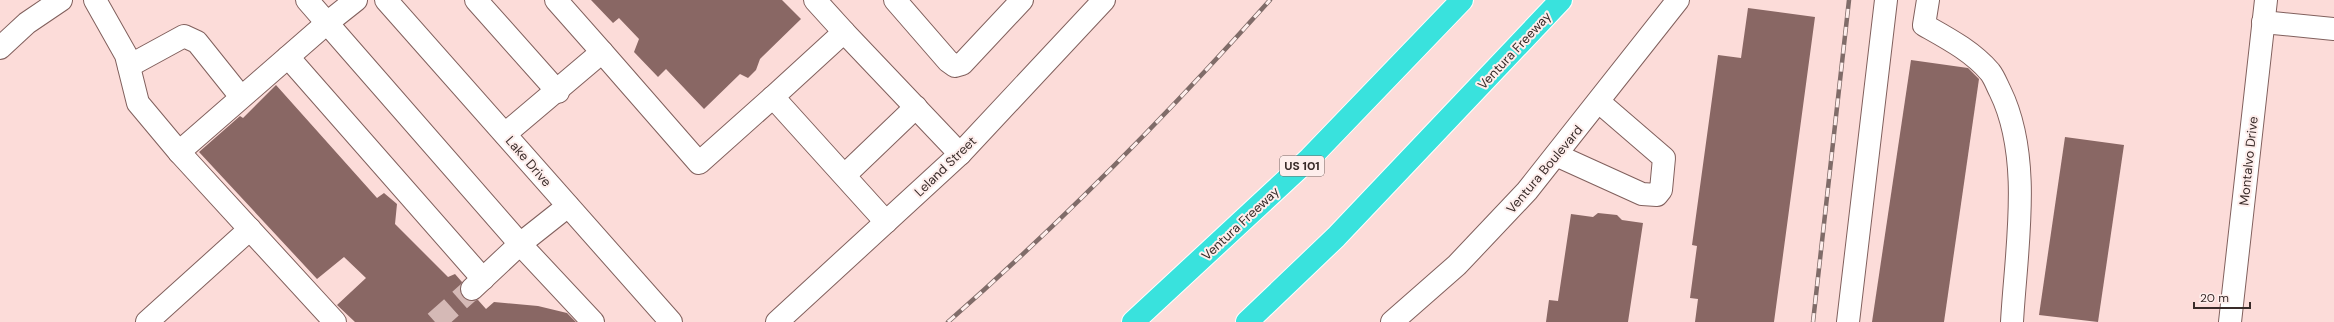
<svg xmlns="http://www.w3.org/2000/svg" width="2334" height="322" font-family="'DM Sans',sans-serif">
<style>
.building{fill:#896764}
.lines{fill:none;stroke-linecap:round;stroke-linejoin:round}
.minor-tunnel{stroke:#d5b9b6;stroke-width:22;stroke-dasharray:22 11;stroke-linecap:butt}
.minor-casing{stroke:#81605d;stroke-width:24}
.highway-casing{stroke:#fff;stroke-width:24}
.minor{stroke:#fff;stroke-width:22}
.highway{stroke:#39e2dd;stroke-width:22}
.rail-casing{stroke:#806c69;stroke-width:4.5}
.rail{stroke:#feeeec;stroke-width:3;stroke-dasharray:9;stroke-linecap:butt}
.labels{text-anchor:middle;stroke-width:4;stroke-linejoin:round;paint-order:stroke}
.shield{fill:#feeeec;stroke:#746664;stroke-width:1}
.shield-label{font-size:12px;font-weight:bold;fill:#392b29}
.street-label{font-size:13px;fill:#392b29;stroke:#feeeec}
</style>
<rect width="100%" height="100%" fill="#fcdcd9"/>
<g class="building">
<path d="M591,0H782L801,19L760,59L756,70L748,78L740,74L704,109L666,69L658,77L634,52L639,39L619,18L613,23Z"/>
<path d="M1748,8L1815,17L1774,322H1695L1698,299L1690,298L1697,246L1692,245L1718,55L1741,58Z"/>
<path d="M1911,60L1968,68L1979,79L1944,322H1872Z"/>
<path d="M276,85L377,198L384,193L397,204L395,224L448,277L455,274L462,282L460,291L463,298L469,301L478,300L486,309L494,302L538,306L567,313L576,322H355L337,305L366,278L344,257L317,279L199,152L240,116L243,118Z"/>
<path d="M2065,137L2124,145L2098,322L2039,315Z"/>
<path d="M1598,213L1617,215L1622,220L1643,223L1628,322H1546L1549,300L1558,301L1571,214L1593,217Z"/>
</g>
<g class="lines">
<path class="minor-tunnel" d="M435,322L472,289"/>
<defs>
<g id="minor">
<path d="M95,0L126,55L138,103L179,152L335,322"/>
<path d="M307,0L327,23L356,0"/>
<path d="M386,0L671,322"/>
<path d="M476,0L558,92"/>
<path d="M556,0L602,52"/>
<path d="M815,0L844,32"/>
<path d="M895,0L948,61L955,66L962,64L1022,0"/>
<path d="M1928,0L1924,25C1947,38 1972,51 1990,72C1994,77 1997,85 2000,91C2033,158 2016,249 2012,322"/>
<path d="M2263,22L2334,29"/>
<path d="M0,48L27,23L61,0"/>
<path d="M288,57L483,279"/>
<path d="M129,66L184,36L197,42L241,97"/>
<path d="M505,134L602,52L699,163L773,97"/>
<path d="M179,152L327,23L520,244L568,206"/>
<path d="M1556,155L1642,194L1657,195L1661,190L1664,158L1599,102"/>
<path d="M845,175L916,107"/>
<path d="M886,222L773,97L844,32L960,154"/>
<path d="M472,289L520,244L593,322"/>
<path d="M147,322L250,229"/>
<path d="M777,322L960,154L1104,0"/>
<path d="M1392,322L1457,265L1527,191L1678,0"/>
<path d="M1848,322L1886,0"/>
<path d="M2230,322L2266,0"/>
</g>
<g id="highway">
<path d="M1133,322L1310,158L1462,0"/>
<path d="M1247,322L1336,237L1561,0"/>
</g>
</defs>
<use href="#minor" class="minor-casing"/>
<use href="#highway" class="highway-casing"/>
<use href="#minor" class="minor"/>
<use href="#highway" class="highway"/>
<defs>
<g id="rail">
<path d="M948,322C1062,222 1169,113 1270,0"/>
<path d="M1813,322L1849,0"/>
</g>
</defs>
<use href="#rail" class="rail-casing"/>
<use href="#rail" class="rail"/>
</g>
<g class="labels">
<rect class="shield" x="1280" y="156" width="44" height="20" rx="3"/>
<g class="shield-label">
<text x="1302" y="170">US 101</text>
</g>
<g class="street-label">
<text transform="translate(1514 50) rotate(-47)" y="5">Ventura Freeway</text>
<text transform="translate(529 161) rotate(49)" y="5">Lake Drive</text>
<text transform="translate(2248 161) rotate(-84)" y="5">Montalvo Drive</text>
<text transform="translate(945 166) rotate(-44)" y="5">Leland Street</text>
<text transform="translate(1544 169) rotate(-50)" y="5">Ventura Boulevard</text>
<text transform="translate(1240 223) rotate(-43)" y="5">Ventura Freeway</text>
</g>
</g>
<path d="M2194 302v6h56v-6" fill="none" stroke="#392b29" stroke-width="2"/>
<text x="2200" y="302" font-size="12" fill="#392b29" stroke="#feeeec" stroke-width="3" paint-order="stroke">20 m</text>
</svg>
